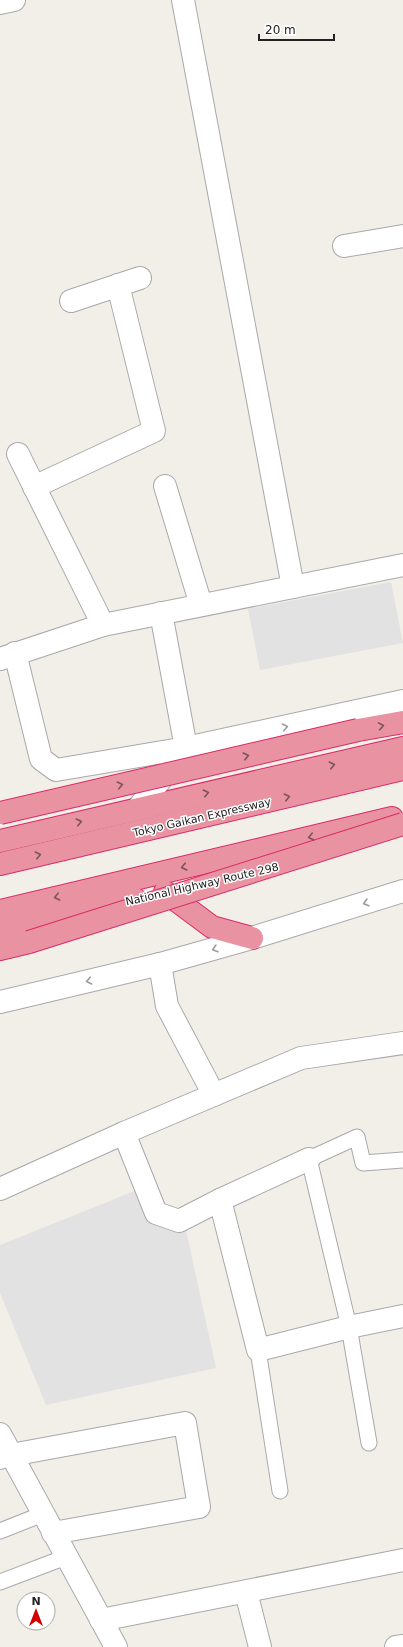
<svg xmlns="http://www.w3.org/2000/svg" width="403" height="1647" font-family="'DejaVu Sans',sans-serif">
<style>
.parking{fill:#e2e2e2}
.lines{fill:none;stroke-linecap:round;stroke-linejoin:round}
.lane-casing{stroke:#a9a9a9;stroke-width:17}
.street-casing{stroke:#a9a9a9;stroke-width:24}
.highway-casing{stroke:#dc2a67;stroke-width:24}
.lane{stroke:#fff;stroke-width:15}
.street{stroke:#fff;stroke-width:22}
.highway{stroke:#e892a2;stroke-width:22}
.highway-bridge-casing{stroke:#dc2a67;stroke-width:24;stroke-linecap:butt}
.highway-bridge{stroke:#e892a2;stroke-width:22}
.oneway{stroke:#7b545c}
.oneway2{stroke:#9c9c9c}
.labels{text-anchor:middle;stroke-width:3;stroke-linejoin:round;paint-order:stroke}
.street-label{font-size:11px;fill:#222;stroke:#fff}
</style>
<rect width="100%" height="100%" fill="#f2efe9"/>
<g class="parking">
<path d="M391,582L403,643L260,670L248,609Z"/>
<path d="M137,1190L186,1230L216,1368L46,1405L0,1293V1245Z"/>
</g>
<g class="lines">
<defs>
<g id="lane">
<path d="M258,1350L280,1491"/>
<path d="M369,1443L349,1327L309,1159L357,1137L363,1163L403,1160"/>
<path d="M0,1531L43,1514"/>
<path d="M0,1582L66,1557"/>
</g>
<g id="street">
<path d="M183,0L293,587"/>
<path d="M0,3L14,0"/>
<path d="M344,246L403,236"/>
<path d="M71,301L140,278"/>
<path d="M18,454L103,625"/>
<path d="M165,486L201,605"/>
<path d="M34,487L154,431L118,285"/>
<path d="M15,653L41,759L56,770L186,748L161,613"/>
<path d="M0,659L103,625L403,565"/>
<path d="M138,808L186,748L403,701"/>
<path d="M160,964L167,1006L214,1095"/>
<path d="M0,1002L160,964L252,938L403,891"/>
<path d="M124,1133L156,1213L179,1221L220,1200L309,1159"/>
<path d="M0,1189L124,1133L301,1058L403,1043"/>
<path d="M220,1200L258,1350L349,1327L403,1316"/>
<path d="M0,1434L116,1647"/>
<path d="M0,1458L11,1455L185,1423L199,1507L53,1533"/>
<path d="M246,1592L260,1647"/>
<path d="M101,1620L403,1560"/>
<path d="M396,1647L403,1646"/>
</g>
<g id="highway">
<path d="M358,730L403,722"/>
<path d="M0,841L403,748"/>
<path d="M0,864L403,769"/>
<path d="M165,892L212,927L252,938"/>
<path d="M0,911L392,818"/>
<path d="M0,932L135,899"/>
<path d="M0,949L29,942"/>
</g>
</defs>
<use href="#lane" class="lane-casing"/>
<use href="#street" class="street-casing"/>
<use href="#highway" class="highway-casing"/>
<use href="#lane" class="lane"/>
<use href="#street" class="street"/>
<use href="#highway" class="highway"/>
<defs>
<g id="highway-bridge">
<path d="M0,813L358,730"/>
<path d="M29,942L403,824"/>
</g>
</defs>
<use href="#highway-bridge" class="highway-bridge-casing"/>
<use href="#highway-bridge" class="highway-bridge"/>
</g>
<defs><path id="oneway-chevron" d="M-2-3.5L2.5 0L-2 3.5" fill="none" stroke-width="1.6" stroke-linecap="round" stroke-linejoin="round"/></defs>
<g class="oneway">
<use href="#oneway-chevron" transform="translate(381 726) rotate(-10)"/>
<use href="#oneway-chevron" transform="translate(246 756) rotate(-13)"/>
<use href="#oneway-chevron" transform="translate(332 765) rotate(-13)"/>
<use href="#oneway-chevron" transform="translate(120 785) rotate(-13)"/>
<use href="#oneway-chevron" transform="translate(206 793) rotate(-13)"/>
<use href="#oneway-chevron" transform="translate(287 797) rotate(-13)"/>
<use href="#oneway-chevron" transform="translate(79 822) rotate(-13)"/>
<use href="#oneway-chevron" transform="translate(311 837) rotate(167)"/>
<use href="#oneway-chevron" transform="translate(38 855) rotate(-13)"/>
<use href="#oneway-chevron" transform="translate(184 867) rotate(167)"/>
<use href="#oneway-chevron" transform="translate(57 897) rotate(167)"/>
</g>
<g class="oneway2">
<use href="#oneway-chevron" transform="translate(285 727) rotate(-12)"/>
<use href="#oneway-chevron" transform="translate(366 903) rotate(163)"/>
<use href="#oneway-chevron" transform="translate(215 949) rotate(164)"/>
<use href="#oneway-chevron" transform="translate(89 981) rotate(167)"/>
</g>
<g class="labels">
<g class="street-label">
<text transform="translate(202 817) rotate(-13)" y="4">Tokyo Gaikan Expressway</text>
<text transform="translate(202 884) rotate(-13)" y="4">National Highway Route 298</text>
</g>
</g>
<g transform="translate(36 1611)"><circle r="19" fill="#ffffff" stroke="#a7a7a7"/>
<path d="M0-3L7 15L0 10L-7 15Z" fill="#d40000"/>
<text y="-6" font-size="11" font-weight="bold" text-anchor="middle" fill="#222222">N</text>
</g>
<path d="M259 34v6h75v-6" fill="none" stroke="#222222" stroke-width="2"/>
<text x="265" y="34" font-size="12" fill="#222222" stroke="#ffffff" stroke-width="3" paint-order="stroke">20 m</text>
</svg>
